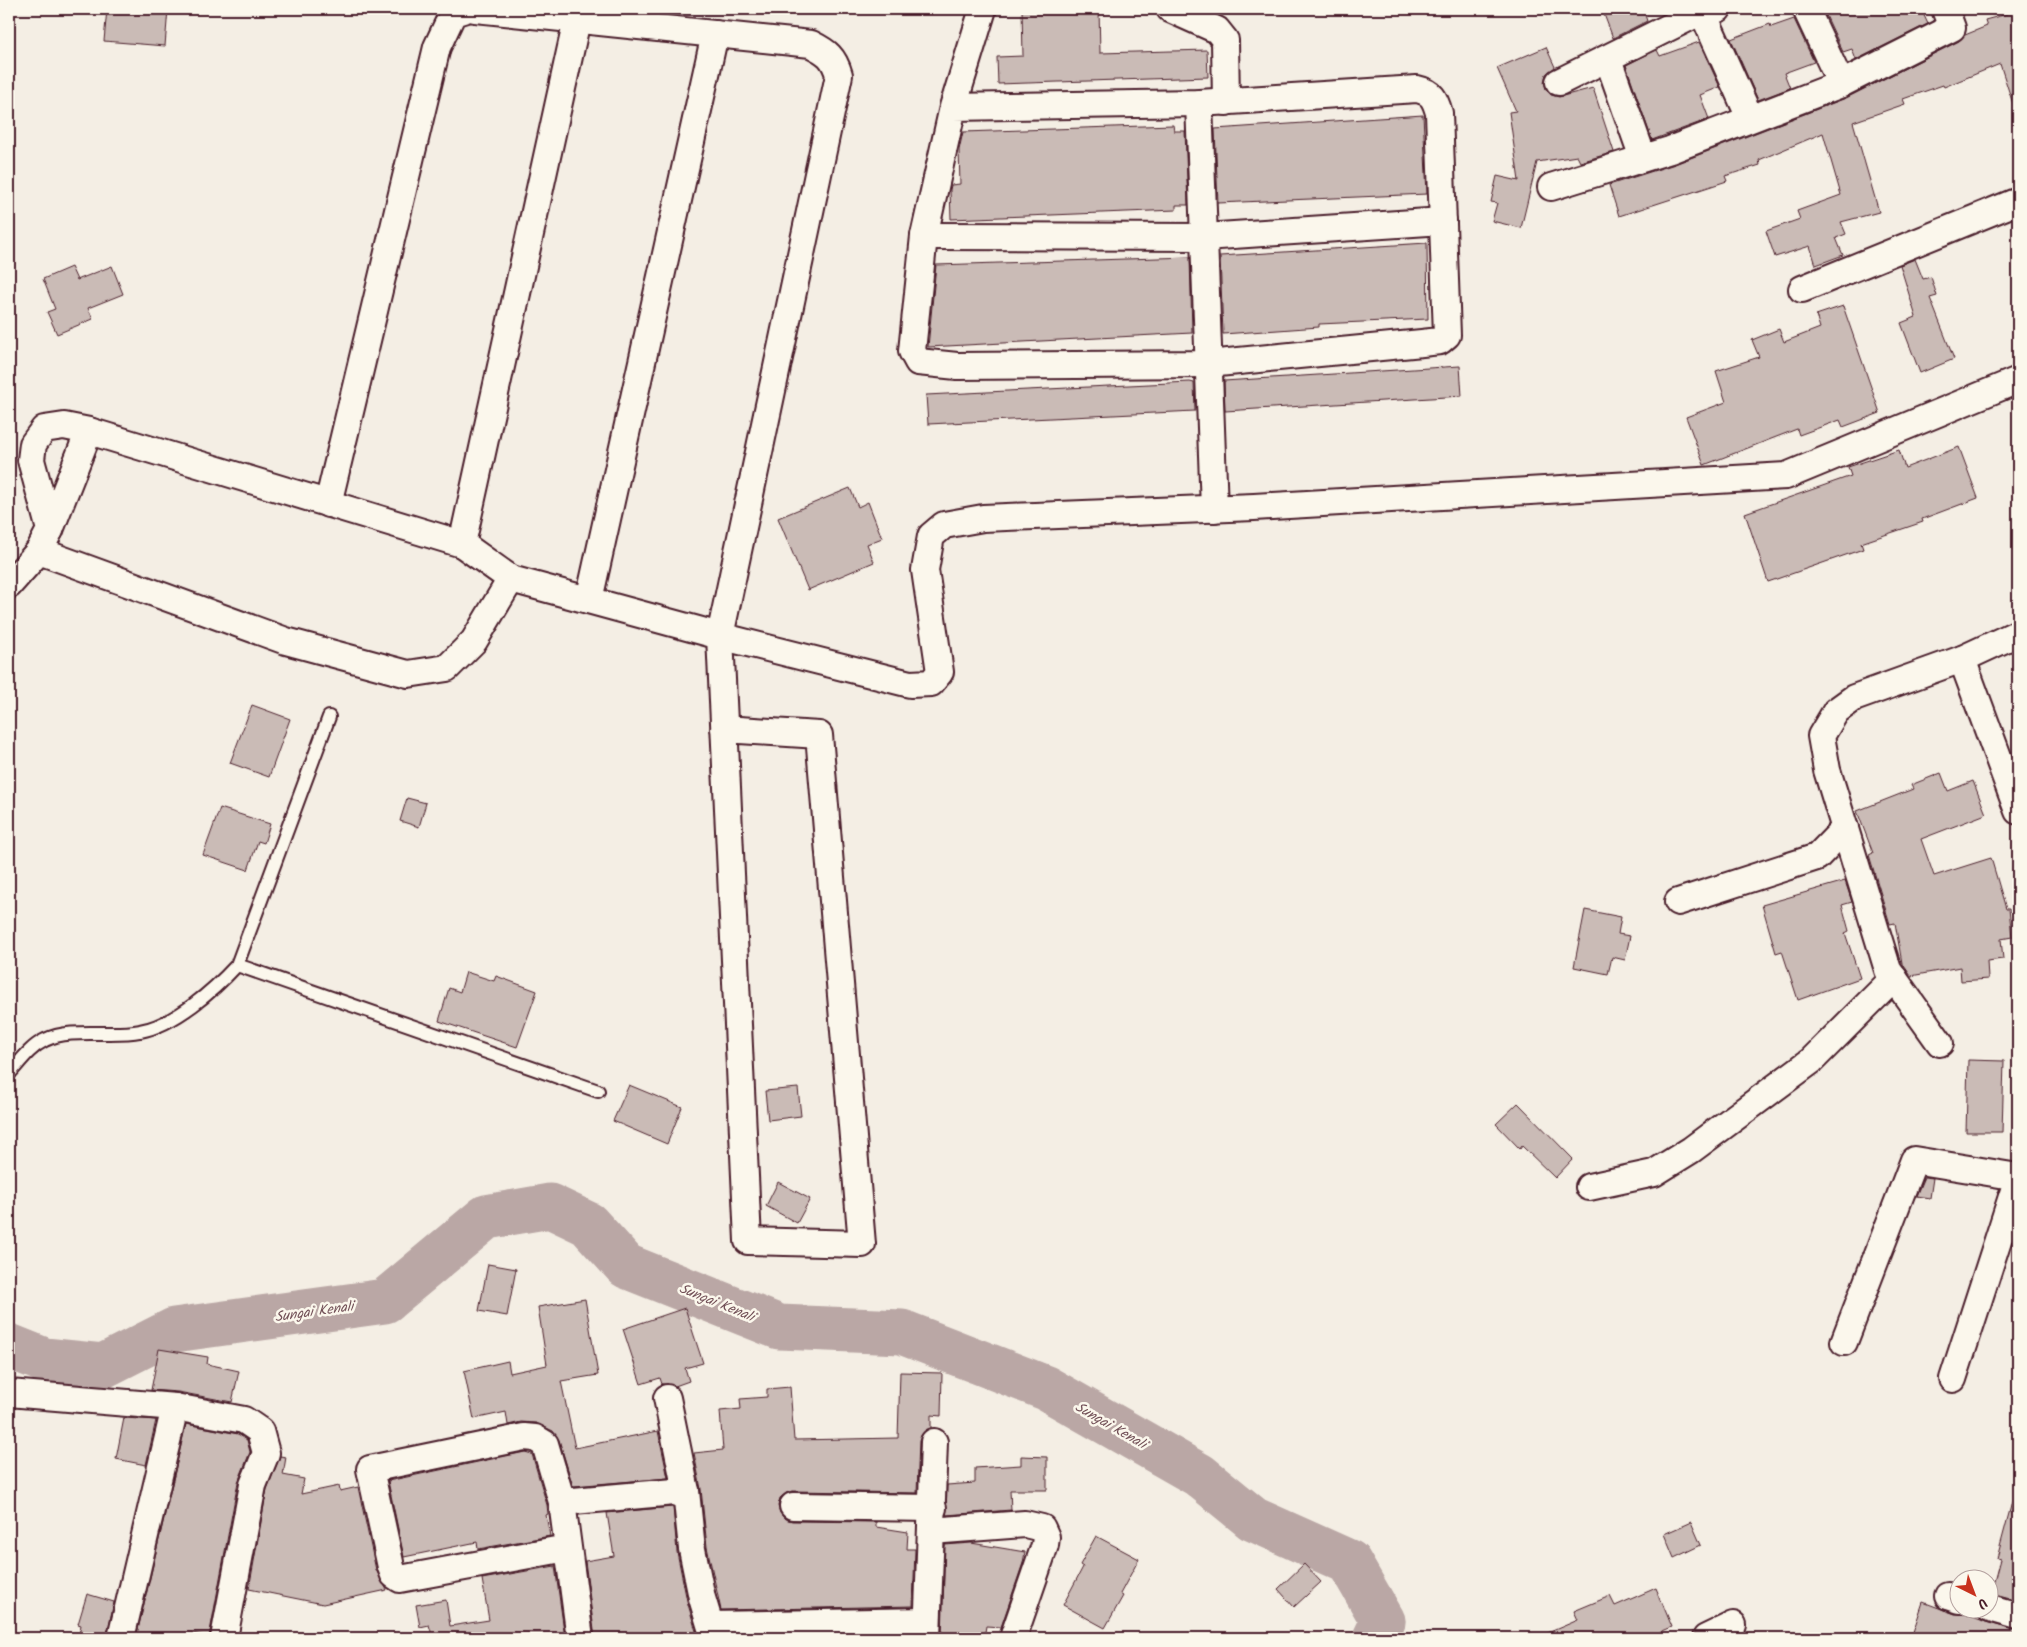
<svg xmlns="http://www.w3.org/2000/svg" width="2027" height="1647" font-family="Kalam,sans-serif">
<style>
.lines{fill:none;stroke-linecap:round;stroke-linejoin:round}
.river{stroke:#baa7a5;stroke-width:45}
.building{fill:#cabbb6;stroke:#4a1f2b}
.service-casing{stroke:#4a1f2b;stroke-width:16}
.minor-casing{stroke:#4a1f2b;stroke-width:30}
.service{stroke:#fbf7ec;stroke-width:12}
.minor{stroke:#fbf7ec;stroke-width:26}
.labels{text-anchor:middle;stroke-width:5;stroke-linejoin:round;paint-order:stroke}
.water-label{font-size:14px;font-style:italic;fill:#714f56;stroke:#fbf7ec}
</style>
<rect width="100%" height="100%" fill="#f4eee4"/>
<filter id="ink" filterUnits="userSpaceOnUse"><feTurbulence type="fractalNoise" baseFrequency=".02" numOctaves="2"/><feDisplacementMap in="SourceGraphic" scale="10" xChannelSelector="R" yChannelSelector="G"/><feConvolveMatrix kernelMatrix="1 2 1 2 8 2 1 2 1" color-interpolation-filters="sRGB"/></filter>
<g filter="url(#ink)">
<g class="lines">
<path class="river" d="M9,1346L44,1360L103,1366L174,1330L385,1301L486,1217L550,1206L588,1224L626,1266L779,1327L902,1332L1046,1388L1199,1475L1253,1519L1349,1562L1383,1621L1375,1638"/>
</g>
<g class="building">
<path d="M107,9H168L165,46L104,41Z"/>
<path d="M1022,9H1099L1100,53L1207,50L1208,77L998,84L997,57L1023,56Z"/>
<path d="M1602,9H1643L1647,21L1613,38Z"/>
<path d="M1823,9H1921L1928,24L1856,60L1852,49L1843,52Z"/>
<path d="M2018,11V106L2014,107L2000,64L1944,87L1943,85L1903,99L1905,104L1853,122L1879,212L1841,222L1846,234L1836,238L1843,255L1816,265L1810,246L1775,257L1766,231L1800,219L1797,211L1841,195L1823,133L1759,160L1760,165L1725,176L1727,181L1619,216L1609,185L1675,164L1846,98L1959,41L1965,35L1987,26L1985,20Z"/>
<path d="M1794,19L1814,62L1784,73L1790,88L1758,100L1731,39L1770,24L1771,27Z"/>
<path d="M1699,42L1720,87L1700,95L1709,119L1652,140L1626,65L1657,50L1660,56Z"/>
<path d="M1546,47L1555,67L1546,74L1544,82L1546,89L1551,95L1559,97L1593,88L1614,152L1580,162L1577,156L1537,162L1521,228L1492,221L1497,203L1491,202L1497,176L1519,181L1509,112L1516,111L1497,68Z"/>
<path d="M1423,115L1427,194L1218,203L1215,129Z"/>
<path d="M1173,125L1174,131H1185L1188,205H1176V210L951,219L950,190L951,185L960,184L959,150L963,132Z"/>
<path d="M1427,243L1428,319L1319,324V327L1223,334L1220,256Z"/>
<path d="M1190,257L1192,333L928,347L936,265Z"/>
<path d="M1915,259L1923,279L1931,277L1937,296L1930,298L1954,359L1920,373L1901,323L1916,317L1900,265Z"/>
<path d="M112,266L123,294L88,308L93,319L57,334L47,312L55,309L43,279L71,267L77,280Z"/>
<path d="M1843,306L1880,413L1843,427L1840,420L1799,435L1797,429L1704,465L1686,417L1726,402L1716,371L1759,357L1752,340L1779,329L1784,342L1820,328L1816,315Z"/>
<path d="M1460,366L1462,396L1225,411L1224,381Z"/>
<path d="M1190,382L1194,383L1195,411L928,424L926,395Z"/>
<path d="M1959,447L1978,498L1922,519L1923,522L1861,543L1863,549L1768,582L1745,513L1851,476L1848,467L1899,450L1905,468Z"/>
<path d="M850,488L858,507L868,502L882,538L867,544L874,562L808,590L778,518Z"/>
<path d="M252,705L290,719L269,777L230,763Z"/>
<path d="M1941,773L1948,791L1973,781L1986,814L1921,839L1934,876L1991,858L2006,909H2009L2012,937L2001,939L2003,959L1987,961L1988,979L1961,981L1960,967L1911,976L1902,963L1895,923L1890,924L1869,855L1873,853L1857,811L1913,789L1911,785Z"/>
<path d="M407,798L426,803L419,827L400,821Z"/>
<path d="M220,808L270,824L264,843L258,841L248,870L203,855Z"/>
<path d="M1845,881L1852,902L1842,905L1849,931L1845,933L1860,978L1798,1000L1782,951L1776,953L1762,905Z"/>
<path d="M1585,910L1621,917L1618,934L1630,936L1625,960L1612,957L1608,974L1574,967Z"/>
<path d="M466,972L494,981L496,976L537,991L517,1047L439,1021L449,988L460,992Z"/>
<path d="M1968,1060L2004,1061L2002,1132H1966Z"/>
<path d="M629,1085L682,1107L667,1144L613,1121Z"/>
<path d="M798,1088L801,1116L768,1120L765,1091Z"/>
<path d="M1518,1103L1573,1159L1555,1178L1522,1146L1520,1149L1496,1124Z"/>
<path d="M1924,1177L1933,1178L1930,1198L1916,1196Z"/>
<path d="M778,1182L810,1199L797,1223L766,1206Z"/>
<path d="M488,1264L516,1269L507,1316L479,1311Z"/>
<path d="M585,1299L598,1375L561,1381L575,1448L658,1431L668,1478L573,1486L559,1440L553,1431L536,1423L521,1422L508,1425L506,1412L474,1419L464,1371L508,1361L510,1373L547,1365L538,1307Z"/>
<path d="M685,1308L703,1363L685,1368L689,1381L675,1386L662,1384L660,1378L641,1384L623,1329Z"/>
<path d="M159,1349L208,1357L207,1364L239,1371L232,1402L178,1392L151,1390Z"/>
<path d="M900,1372L942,1373L941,1416L931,1415V1428L922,1434L919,1441L917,1493L793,1491L786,1493L780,1498L778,1506L780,1513L785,1519L792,1521L876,1522V1527L908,1532L907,1549H915L913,1606L721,1610L707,1547L701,1489L694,1453L723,1450L720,1411L741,1409L740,1399L767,1397V1389L790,1387L794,1440L898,1438Z"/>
<path d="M124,1418L156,1420L146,1465L116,1459Z"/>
<path d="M186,1424L238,1434L247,1440L250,1452L238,1482L209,1637L193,1633L192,1638H136Z"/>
<path d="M525,1452L532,1454L547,1505L548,1514L546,1515L550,1536L478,1549L477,1542L404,1557L388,1481Z"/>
<path d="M280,1456L286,1457L283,1475L304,1479L301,1494L339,1486L340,1491L358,1487L376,1570L387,1590L323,1604L249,1589L267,1489Z"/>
<path d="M1021,1456L1047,1457V1490H1010L1011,1510L946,1515L947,1485L975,1483V1468L1021,1465Z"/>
<path d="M2012,1502L2018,1503V1600L1991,1593L2000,1559L1997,1558Z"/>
<path d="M673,1507L677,1552L687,1601L698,1638H595L585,1561L614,1556L607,1513Z"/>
<path d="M1691,1522L1701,1545L1674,1558L1664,1534Z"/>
<path d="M1096,1536L1139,1559L1120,1594L1123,1596L1105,1628L1063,1605L1083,1567L1080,1565Z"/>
<path d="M971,1543L1025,1552L1023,1563L1001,1627L986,1626L984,1638H942L945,1545Z"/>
<path d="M1304,1564L1321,1582L1294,1607L1278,1589Z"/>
<path d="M555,1566L565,1638H433L429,1625L420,1627L416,1605L446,1600L450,1626L489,1620L482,1579Z"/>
<path d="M1656,1588L1672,1627L1646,1638H1536L1578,1620L1574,1611L1610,1596L1615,1606Z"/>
<path d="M87,1594L114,1602L106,1638H78L81,1625L78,1624Z"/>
<path d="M1923,1602L1955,1614H1965L1986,1622L2018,1631V1638H1911Z"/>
<path d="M912,1636V1638H806Z"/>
</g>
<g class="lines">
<defs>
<g id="service">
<path d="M237,965L598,1091"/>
<path d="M9,1074C20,1062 30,1047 45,1040C71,1027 112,1037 140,1031C175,1025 214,990 237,965L329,717"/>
</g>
<g id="minor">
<path d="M475,9L811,44C827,52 834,57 839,75L720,636L748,1241L862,1244L819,735L724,729"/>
<path d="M1170,9L1217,30L1225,40L1226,102"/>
<path d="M1806,9L1841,84"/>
<path d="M1702,11L1750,118"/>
<path d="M1608,59L1643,158"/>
<path d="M1559,82L1702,11L1718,9"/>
<path d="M1199,103L1214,509"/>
<path d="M953,107L1199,103L1417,89C1432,92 1435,99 1439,113L1447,335L1440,341L1422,343L1208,364L957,366L918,362L912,351L924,236L953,107L983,9"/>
<path d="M1551,187L1670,150L1841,84L1952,28L1945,9"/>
<path d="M924,236L1204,237L1443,221"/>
<path d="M1802,289L2018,201"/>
<path d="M328,504L437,47L453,13L466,9"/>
<path d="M50,530L89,431"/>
<path d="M462,544L577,20"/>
<path d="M39,551L286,641L408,674L447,668L474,641L511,579"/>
<path d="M9,585L39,551L50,530L31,460L33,444L44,429L64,426L89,431L462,544L511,579L720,636L910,684L931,683L940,672L925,570L931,536L944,525L983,518L1254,507L1786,476L2018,380"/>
<path d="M589,600L715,34"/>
<path d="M1962,659L2018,811"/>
<path d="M1678,902L1817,857L1845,828"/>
<path d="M1940,1043L1888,970L1827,770L1821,736L1836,711L1854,698L1962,659L2018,633"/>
<path d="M1589,1187L1654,1173L1691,1150L1811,1061L1894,978"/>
<path d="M1844,1342L1914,1160L2018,1177"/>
<path d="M1953,1379L2018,1178"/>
<path d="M9,1393L175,1407L244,1420L260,1431L266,1453L253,1485L224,1638"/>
<path d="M667,1398L686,1491L692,1549L702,1598L714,1638"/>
<path d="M562,1502L686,1491"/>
<path d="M793,1506L933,1508"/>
<path d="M931,1531L1025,1524L1042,1528L1046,1537L1045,1545L1013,1638"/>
<path d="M567,1548L400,1579L394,1575L391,1567L370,1469L524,1437L535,1438L545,1444L562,1502L580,1638"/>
<path d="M1948,1596L1960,1600"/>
<path d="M1990,1608L2018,1616"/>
<path d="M711,1625L927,1621"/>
<path d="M121,1638L175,1407"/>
<path d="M927,1638L934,1442"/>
<path d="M1706,1638L1733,1625"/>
</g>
</defs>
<use href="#service" class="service-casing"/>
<use href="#minor" class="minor-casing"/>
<use href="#service" class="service"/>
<use href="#minor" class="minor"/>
</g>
</g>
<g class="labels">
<g class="water-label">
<text transform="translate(717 1302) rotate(22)" y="5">Sungai Kenali</text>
<text transform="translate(314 1311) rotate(-8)" y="5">Sungai Kenali</text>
<text transform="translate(1111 1425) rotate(30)" y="5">Sungai Kenali</text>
</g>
</g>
<rect width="2027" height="1647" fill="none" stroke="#fbf7ec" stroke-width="30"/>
<rect x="15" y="15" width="1997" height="1617" fill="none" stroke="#4a1f2b" stroke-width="2" filter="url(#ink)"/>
<g transform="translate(1974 1594) rotate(138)"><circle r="24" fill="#fbf7ec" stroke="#b4a19f"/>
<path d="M0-4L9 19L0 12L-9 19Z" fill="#c8321e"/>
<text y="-8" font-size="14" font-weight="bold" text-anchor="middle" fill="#4a1f2b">U</text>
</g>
</svg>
